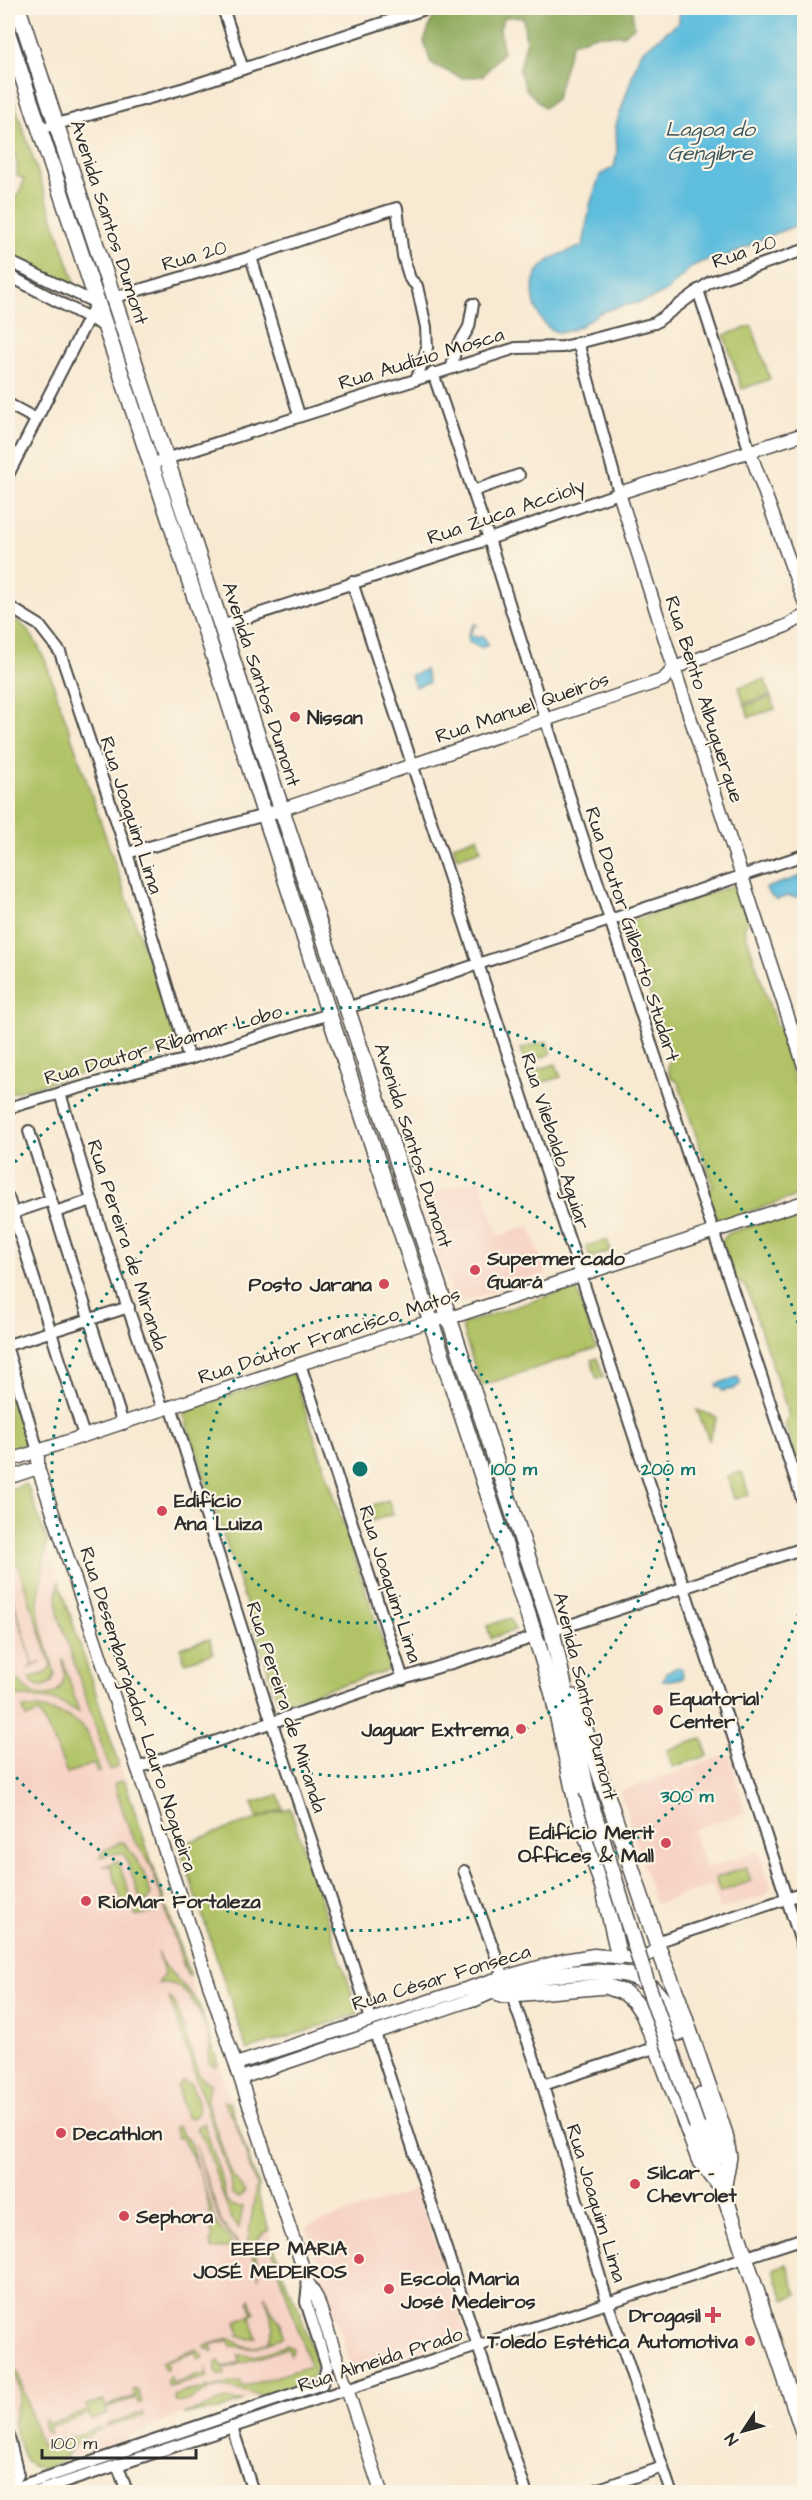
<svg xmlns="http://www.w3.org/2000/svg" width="812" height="2500" font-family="'Architects Daughter',sans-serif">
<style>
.built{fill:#f6d2c4}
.green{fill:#b1c366;stroke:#6e7748;stroke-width:1.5}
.forest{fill:#8ca95b;stroke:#5c6a43;stroke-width:1.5}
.water{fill:#5fbddd;stroke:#457484;stroke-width:1.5}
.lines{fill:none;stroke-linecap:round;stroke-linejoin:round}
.minor-casing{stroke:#4a4844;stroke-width:14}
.tertiary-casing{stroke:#4a4844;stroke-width:15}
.primary-casing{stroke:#4a4844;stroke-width:18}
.minor{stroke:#fff;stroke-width:10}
.tertiary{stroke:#fff;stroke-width:12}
.primary{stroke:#fff;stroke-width:15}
.primary-bridge-casing{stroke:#4a4844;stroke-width:18;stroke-linecap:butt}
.primary-bridge{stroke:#fff;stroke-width:15}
.ring{fill:none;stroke:#0f766e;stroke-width:3;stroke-dasharray:3 6}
.poi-dot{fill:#d1495b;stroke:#fcf5e5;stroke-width:2}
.labels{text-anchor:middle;stroke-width:4.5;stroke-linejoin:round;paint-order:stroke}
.street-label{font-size:20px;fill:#2b2b2b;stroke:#fcf5e5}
.poi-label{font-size:20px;font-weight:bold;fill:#2b2b2b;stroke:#fcf5e5;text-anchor:start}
.water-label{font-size:21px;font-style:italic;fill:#3b5760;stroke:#fcf5e5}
.centre{fill:#0f766e;stroke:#fcf5e5;stroke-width:3}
.ring-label{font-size:18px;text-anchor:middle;font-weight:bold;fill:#0f766e;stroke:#fcf5e5;stroke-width:4.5;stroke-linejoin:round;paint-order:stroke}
</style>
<rect width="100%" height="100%" fill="#fcf5e5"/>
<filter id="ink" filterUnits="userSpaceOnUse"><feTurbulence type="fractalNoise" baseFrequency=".0167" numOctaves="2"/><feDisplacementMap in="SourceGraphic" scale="12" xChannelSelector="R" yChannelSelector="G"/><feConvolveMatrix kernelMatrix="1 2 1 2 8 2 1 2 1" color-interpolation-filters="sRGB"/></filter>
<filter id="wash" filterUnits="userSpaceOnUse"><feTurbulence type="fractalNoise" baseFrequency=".008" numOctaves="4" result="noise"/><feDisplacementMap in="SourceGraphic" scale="24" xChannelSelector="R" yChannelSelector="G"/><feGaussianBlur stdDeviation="1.35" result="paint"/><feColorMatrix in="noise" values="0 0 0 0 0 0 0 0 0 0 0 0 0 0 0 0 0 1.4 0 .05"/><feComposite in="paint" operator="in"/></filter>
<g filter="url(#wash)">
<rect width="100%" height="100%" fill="#f8e9d2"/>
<g class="built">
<path d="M480,1178L499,1236L530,1226L546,1274L462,1301L453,1298L419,1198Z"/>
<path d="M25,1484L28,1487L199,2004L258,2185V2195L289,2290L297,2304L317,2365L313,2375L308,2380L244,2401L226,2400L167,2419L115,2444L38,2468L26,2462L8,2406V1490Z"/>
<path d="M729,1754L746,1813L693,1830L705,1868L759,1851L771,1888L765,1895L720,1910L712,1886L655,1904L620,1791Z"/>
<path d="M417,2190L465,2332L462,2338L359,2372L352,2368L305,2227Z"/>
</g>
<g class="green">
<path d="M8,84L74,280V283L70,286L8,254V208L21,189L24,179L17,176V163L8,130Z"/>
<path d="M752,326L770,379L742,389L724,335Z"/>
<path d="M8,614C28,626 35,639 45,660L177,1044L174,1048L8,1094Z"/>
<path d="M765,679L770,695L744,704L739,687Z"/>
<path d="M771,697L775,709L749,717L745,706Z"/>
<path d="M477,837L481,850L457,858L453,845Z"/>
<path d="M734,885L739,888L749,918L744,928L776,1025L785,1029L789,1039L784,1048L804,1108V1194L720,1221L717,1220L708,1191L713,1185L678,1082L671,1078L667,1066L672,1058L637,957L628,951L620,925Z"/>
<path d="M547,1041L551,1054L525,1062L521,1049Z"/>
<path d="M556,1064L561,1077L534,1085L530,1072Z"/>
<path d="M804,1209V1485L785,1424L789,1416L746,1286L735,1281L722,1241L729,1233Z"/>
<path d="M607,1240L611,1251L590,1258L586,1246Z"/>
<path d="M572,1288L577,1290L596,1348L481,1386L462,1328L463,1324Z"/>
<path d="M597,1358L604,1377L597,1379L591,1360Z"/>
<path d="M293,1373L392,1669L279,1704L183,1412Z"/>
<path d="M8,1381L27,1440L25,1444L8,1449Z"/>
<path d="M697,1410L717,1417L709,1440Z"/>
<path d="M742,1472L749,1495L734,1499L727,1476Z"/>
<path d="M25,1484L28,1487L47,1541L38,1602L40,1623L55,1673L52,1682L42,1687L34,1684L29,1678L46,1673L51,1665L18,1565L8,1560V1490Z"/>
<path d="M388,1500L393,1514L366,1523L361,1509Z"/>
<path d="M59,1581L118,1761L117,1766L110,1770L58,1614L57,1595Z"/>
<path d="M8,1584L34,1665L41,1663L27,1669L33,1665Z"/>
<path d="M510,1618L515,1630L491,1638L487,1626Z"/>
<path d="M209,1639L214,1653L185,1662L180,1648Z"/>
<path d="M63,1659L79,1712L57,1701L9,1695L8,1692L15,1690L8,1663L14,1683L20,1681C30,1700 59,1703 64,1678C66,1672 62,1665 63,1659Z"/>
<path d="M23,1708C43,1706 78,1715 88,1735C93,1746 96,1760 100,1772H97L94,1764L67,1773L52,1737L39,1713L26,1718Z"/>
<path d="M702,1739L708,1756L672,1767L667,1750Z"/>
<path d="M120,1781L125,1782L190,1977L186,1973L151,1865L131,1835L114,1784Z"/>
<path d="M278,1795L283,1809L257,1818L252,1803Z"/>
<path d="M290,1808L359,2014L247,2050L179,1845Z"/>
<path d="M121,1842H124L142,1868L151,1895L147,1901L140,1898L124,1854L118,1853L100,1857L103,1851Z"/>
<path d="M118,1861L134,1906L146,1911L154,1908L156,1912L136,1916L131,1902L123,1904L110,1865L103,1867Z"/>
<path d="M746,1867L751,1881L720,1892L715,1878Z"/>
<path d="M158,1951L163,1964L198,2002L218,2065L214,2066L209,2063C208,2057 210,2051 210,2045C208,2022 186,1976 158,1984L164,1974Z"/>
<path d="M169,1997L175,2003L198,2073L204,2080L211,2084L207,2094V2102L231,2174L245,2192L240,2198L232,2195L230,2178Z"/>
<path d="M183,2081L191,2084C195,2095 205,2111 193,2118L186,2117L177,2087Z"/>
<path d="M223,2101L230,2103L258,2185V2195L269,2230C248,2239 258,2262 259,2278L248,2241L256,2186L235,2120Z"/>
<path d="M204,2123L223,2183L226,2200L232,2206L243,2207L239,2228L231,2219L205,2142L196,2128Z"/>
<path d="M177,2126L190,2143L217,2225L229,2239L235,2257L230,2247L212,2250L210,2242L212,2241C211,2216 206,2185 195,2162C191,2152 186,2149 182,2137L178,2138L174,2128Z"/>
<path d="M195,2145L221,2221L236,2240L242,2258H240L234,2241L220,2222Z"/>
<path d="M269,2241H272L289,2290L297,2304L317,2365L313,2375L308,2380C296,2384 271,2396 259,2395C244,2393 229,2385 214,2388C201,2390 188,2405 176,2402L174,2396L180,2393L240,2381L243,2387L310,2366Z"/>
<path d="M787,2264L797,2295L784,2300L773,2269Z"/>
<path d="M265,2295L272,2312L281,2323L283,2337L251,2348L231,2346L228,2340L211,2345L213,2352L204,2346L229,2338C245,2348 253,2351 270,2340L274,2327Z"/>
<path d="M250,2299L255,2313L250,2315L257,2338L250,2339L238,2335L240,2334L236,2322L253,2314L249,2302Z"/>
<path d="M287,2345L293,2349L290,2355L287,2348L224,2369L225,2376L219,2375L216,2370V2363L219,2361L223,2367L240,2362L238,2355L255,2356Z"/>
<path d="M196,2349L204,2356L198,2359L195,2352L166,2362L168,2369L165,2370L161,2362Z"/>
<path d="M8,2352L12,2355L41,2446L98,2428L101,2429L77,2441L60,2463L44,2468L35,2467L26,2462L13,2423L20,2392Z"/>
<path d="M204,2366L208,2377L169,2387L167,2380L171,2377L173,2384L206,2373Z"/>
<path d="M135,2389L138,2391L142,2402L138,2404L136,2398L106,2408L108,2414L91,2420L89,2414L49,2427L51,2433L45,2430L43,2423L46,2419L48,2424L88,2411L86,2405L103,2400L106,2406L135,2396L133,2390Z"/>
<path d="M226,2400L244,2401L218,2410L184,2414Z"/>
<path d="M144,2412V2416L106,2426L108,2424Z"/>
</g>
<path class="forest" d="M469,8H632L634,27L623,35H596L572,43L556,99L544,108L526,89L519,71L526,43L523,17H505L500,28L503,52L483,76L462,78L431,64L424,41L432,19Z"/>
<g class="water">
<path d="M680,8H796L804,26V222C790,228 776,233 762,239C750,244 738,253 725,256C715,259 705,259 695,265C684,271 676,285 665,292C642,306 621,303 600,313C589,319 578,330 564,332C539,336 526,290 537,273C548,256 566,252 583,246L590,205L600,175L614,167L617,154L616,125L640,53L679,22Z"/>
<path d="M474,624L477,625L474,626L470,634L478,638L483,636L489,645L480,648L469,642L468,634Z"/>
<path d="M425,670L429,682L415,687L411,675Z"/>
<path d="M801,876L803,898L787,896L777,900L768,893L766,888Z"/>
<path d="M738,1377L741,1383L734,1389L722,1391L720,1387H717L716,1384Z"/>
<path d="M678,1667L682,1669L683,1678L663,1681L666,1672Z"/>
</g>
</g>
<g filter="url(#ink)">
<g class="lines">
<defs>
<g id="minor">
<path d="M223,8L243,69"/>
<path d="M39,129L185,88L428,8"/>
<path d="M251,257L299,415"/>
<path d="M8,261L96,303L8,475"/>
<path d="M8,275L104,326"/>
<path d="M698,290L750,452"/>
<path d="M112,298L251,257L364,218L397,208L403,256L410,279L417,286L426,327L427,348L417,378"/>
<path d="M452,367L455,351L469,327L473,304"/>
<path d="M433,373L489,539L577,820L804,1505"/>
<path d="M8,404L36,419"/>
<path d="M150,464L516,348L563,347L655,323L710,282L804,250"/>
<path d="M473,491L519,475"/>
<path d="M352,582L804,1951"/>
<path d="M8,606L39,625L60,652L127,853L189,1059"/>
<path d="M221,626L489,539L619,493L578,342"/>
<path d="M127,853L265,815"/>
<path d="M347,1008L804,855"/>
<path d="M60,1093L101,1230L163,1409"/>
<path d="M8,1108L135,1072L189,1059L329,1014"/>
<path d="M29,1131L123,1424"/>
<path d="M8,1197L84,1436"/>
<path d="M55,1212L92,1200"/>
<path d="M13,1213L51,1200"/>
<path d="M8,1345L129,1307"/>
<path d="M8,1352L38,1451"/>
<path d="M300,1364L403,1679"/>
<path d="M171,1406L272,1723L371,2019"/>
<path d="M552,1631L804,1548"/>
<path d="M137,1768L400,1679L535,1637"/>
<path d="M464,1871L504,1977"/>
<path d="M656,1942L804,1893"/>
<path d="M511,1993L541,2079L608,2304L671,2492"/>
<path d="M375,2033L526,2492"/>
<path d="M543,2085L657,2047"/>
<path d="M232,2427L253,2492"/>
<path d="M8,2433L18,2475L10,2488"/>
<path d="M118,2466L127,2492"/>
<path d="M12,2489L322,2384L327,2367L306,2302L308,2283"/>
<path d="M36,2492L804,2238"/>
<path d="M590,2492L663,2467"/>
</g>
<g id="tertiary">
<path d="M804,434L619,493L674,668L804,1066"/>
<path d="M750,452L804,601"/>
<path d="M265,815L663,680L674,668L786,626L804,616"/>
<path d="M38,1451V1468L308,2283L317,2298L381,2492"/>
<path d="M8,1461L421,1324L459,1315L804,1202"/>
<path d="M8,1478L38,1468"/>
<path d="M236,2064L493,1980L564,1960L594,1955L638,1959L659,1950"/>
<path d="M241,2078L474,1999"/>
</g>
<g id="primary">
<path d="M18,8L552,1631L587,1791"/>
<path d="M8,34L177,542L329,1014L541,1654L553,1695L577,1807L604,1891L619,1957"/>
<path d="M574,1697L659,1950L678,1998L725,2134L729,2157L723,2190"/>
<path d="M501,1995L606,1986L625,1993L635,2002L642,2012L657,2047L699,2159L723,2190"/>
<path d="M474,1999C489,1992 504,1985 521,1981C547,1974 616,1966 639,1979C660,1990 672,2012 679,2033"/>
<path d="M700,2096L721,2155"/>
<path d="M697,2126L723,2190L804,2435"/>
</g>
</defs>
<use href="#minor" class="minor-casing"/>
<use href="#tertiary" class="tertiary-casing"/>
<use href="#primary" class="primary-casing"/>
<use href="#minor" class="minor"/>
<use href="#tertiary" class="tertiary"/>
<use href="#primary" class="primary"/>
<defs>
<path id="primary-bridge" d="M587,1791L646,1980L697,2126"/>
</defs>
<use href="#primary-bridge" class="primary-bridge-casing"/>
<use href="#primary-bridge" class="primary-bridge"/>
</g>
</g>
<g class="ring">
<circle cx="360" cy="1469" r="154"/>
<circle cx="360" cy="1469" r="308"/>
<path d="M804 1596A462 462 0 0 1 9 1769M9 1169A462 462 0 0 1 804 1342"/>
</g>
<g class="poi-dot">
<circle cx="295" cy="717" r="6"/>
<circle cx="475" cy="1270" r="6"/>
<circle cx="384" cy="1284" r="6"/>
<circle cx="162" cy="1511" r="6"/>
<circle cx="658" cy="1710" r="6"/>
<circle cx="521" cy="1729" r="6"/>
<circle cx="666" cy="1843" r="6"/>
<circle cx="86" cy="1901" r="6"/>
<circle cx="61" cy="2133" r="6"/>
<circle cx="635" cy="2184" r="6"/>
<circle cx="124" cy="2216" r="6"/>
<circle cx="359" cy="2259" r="6"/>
<circle cx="389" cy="2289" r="6"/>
<path d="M710 2306h6v6h6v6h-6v6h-6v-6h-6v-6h6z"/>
<circle cx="750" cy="2341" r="6"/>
</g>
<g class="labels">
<g class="street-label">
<text transform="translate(110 222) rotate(72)" y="7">Avenida Santos Dumont</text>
<text transform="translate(744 251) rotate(-19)" y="7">Rua 20</text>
<text transform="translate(194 255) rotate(-16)" y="7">Rua 20</text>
<text transform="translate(421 358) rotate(-17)" y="7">Rua Audízio Mosca</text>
<text transform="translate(506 511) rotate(-19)" y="7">Rua Zuca Accioly</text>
<text transform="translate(262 684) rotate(72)" y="7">Avenida Santos Dumont</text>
<text transform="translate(705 699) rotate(72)" y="7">Rua Bento Albuquerque</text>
<text transform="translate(522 707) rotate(-19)" y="7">Rua Manuel Queirós</text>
<text transform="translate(132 815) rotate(72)" y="7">Rua Joaquim Lima</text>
<text transform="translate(633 934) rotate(72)" y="7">Rua Doutor Gilberto Studart</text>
<text transform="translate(163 1044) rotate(-16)" y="7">Rua Doutor Ribamar Lobo</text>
<text transform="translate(556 1141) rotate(72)" y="7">Rua Vilebaldo Aguiar</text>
<text transform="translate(414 1145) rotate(72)" y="7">Avenida Santos Dumont</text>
<text transform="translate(128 1245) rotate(72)" y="7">Rua Pereira de Miranda</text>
<text transform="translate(329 1335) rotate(-18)" y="7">Rua Doutor Francisco Matos</text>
<text transform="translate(391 1584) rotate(72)" y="7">Rua Joaquim Lima</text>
<text transform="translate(586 1696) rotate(76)" y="7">Avenida Santos Dumont</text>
<text transform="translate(287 1707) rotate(72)" y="7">Rua Pereira de Miranda</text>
<text transform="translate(139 1709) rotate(72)" y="7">Rua Desembargador Lauro Nogueira</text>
<text transform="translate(441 1977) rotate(-17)" y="7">Rua César Fonseca</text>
<text transform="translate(597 2203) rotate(73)" y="7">Rua Joaquim Lima</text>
<text transform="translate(380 2359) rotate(-18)" y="7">Rua Almeida Prado</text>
</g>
<g class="poi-label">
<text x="307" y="724">Nissan</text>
<text x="487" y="1265">Supermercado<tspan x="487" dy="23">Guará</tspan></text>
<text x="372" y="1291" text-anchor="end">Posto Jarana</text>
<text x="174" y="1507">Edifício<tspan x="174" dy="23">Ana Luiza</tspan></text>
<text x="670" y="1705">Equatorial<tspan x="670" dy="23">Center</tspan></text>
<text x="509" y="1736" text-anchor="end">Jaguar Extrema</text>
<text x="654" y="1839" text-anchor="end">Edifício Merit<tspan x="654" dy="23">Offices &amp; Mall</tspan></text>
<text x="98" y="1908">RioMar Fortaleza</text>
<text x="73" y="2140">Decathlon</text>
<text x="647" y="2179">Silcar -<tspan x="647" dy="23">Chevrolet</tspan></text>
<text x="136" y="2223">Sephora</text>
<text x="347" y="2255" text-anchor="end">EEEP MARIA<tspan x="347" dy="23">JOSÉ MEDEIROS</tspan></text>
<text x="401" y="2285">Escola Maria<tspan x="401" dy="23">José Medeiros</tspan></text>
<text x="701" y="2322" text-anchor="end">Drogasil</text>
<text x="738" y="2348" text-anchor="end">Toledo Estética Automotiva</text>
</g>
<g class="water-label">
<text x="710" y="136">Lagoa do<tspan x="710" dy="24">Gengibre</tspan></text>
</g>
</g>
<circle cx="360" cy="1469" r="9" class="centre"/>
<g class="ring-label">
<text x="514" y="1475">100 m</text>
<text x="668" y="1475">200 m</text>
<text x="687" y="1802">300 m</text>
</g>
<rect width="812" height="2500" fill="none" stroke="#fcf5e5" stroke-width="30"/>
<g transform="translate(743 2431) rotate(234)" stroke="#fcf5e5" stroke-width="4.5" paint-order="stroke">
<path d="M0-4.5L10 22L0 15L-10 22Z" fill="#2b2b2b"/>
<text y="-9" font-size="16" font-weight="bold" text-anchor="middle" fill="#2b2b2b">N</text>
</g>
<path d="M42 2449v9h154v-9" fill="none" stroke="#2b2b2b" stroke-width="3"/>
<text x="51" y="2449" font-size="18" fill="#2b2b2b" stroke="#fcf5e5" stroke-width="4.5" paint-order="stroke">100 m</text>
</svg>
